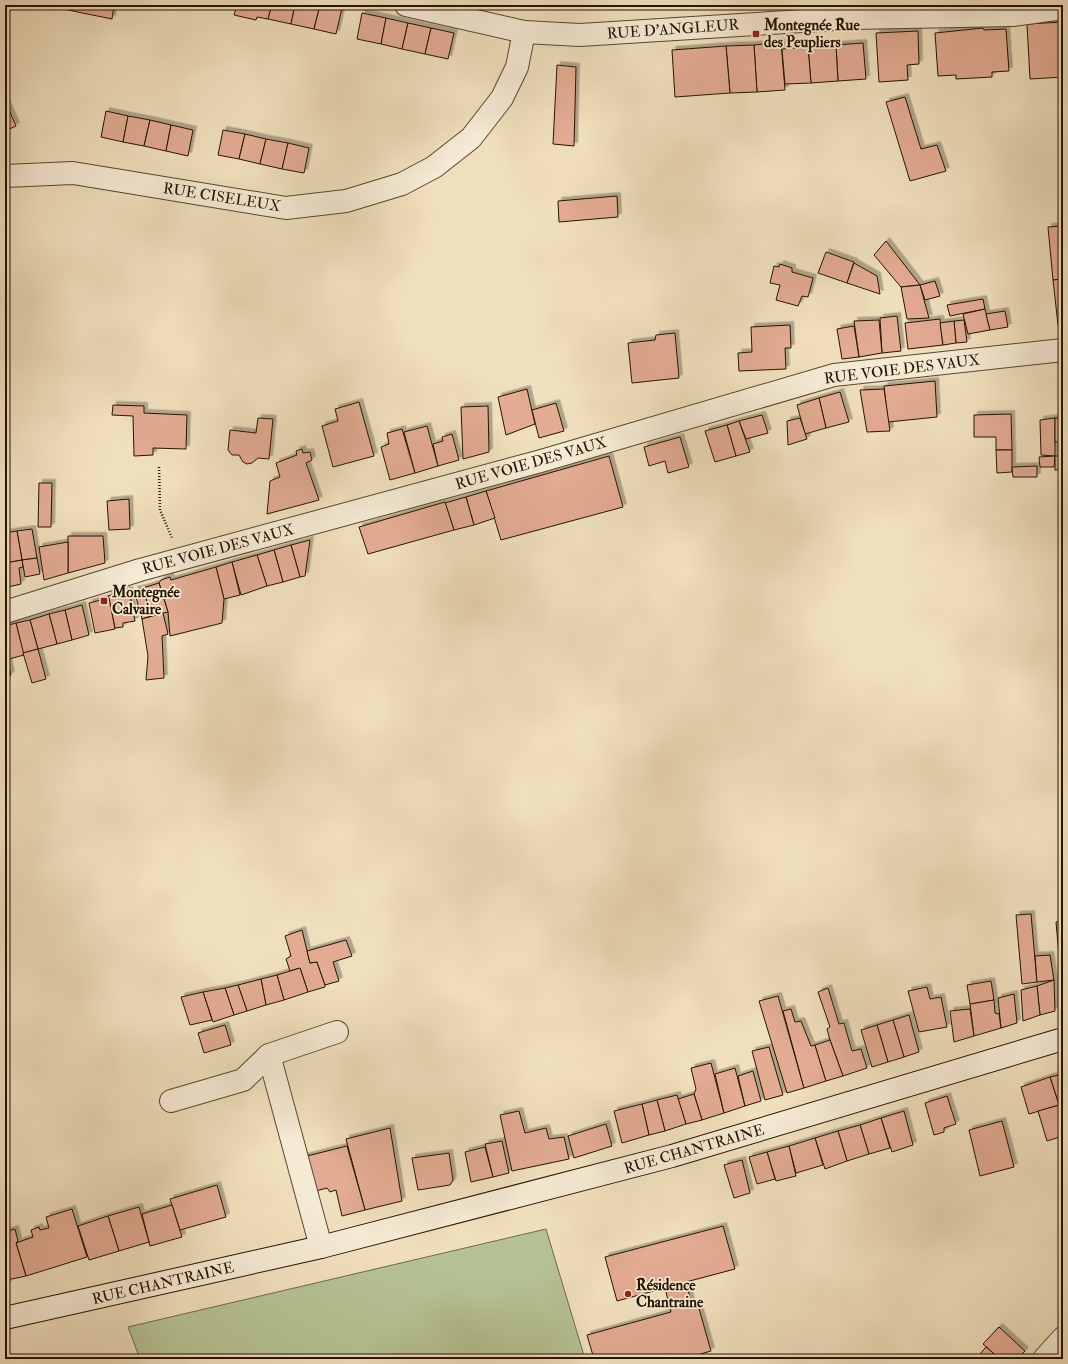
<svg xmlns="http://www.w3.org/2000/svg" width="1068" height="1364" font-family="'IM FELL Double Pica',serif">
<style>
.green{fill:#b6c294;stroke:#6e6a4a}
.building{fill:#e2ab92;stroke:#261300;filter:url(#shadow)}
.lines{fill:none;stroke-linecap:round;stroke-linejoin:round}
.street-casing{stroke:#58462f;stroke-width:24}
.secondary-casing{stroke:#261300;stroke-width:24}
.path{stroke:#261300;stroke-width:2.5;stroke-dasharray:1 2;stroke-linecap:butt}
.street{stroke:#f5ead4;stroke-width:22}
.secondary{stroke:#f5ead4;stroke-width:22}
.poi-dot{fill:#8f2418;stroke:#f5ead4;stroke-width:1.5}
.labels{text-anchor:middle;stroke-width:3.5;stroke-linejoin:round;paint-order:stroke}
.poi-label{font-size:15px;font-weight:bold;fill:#261300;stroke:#f5ead4;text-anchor:start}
.street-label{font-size:15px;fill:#261300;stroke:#f5ead4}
</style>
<defs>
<filter id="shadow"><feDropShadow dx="3.5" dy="-3.5" stdDeviation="0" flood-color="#0004"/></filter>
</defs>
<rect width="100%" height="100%" fill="#f0dfbd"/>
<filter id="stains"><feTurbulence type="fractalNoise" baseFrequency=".005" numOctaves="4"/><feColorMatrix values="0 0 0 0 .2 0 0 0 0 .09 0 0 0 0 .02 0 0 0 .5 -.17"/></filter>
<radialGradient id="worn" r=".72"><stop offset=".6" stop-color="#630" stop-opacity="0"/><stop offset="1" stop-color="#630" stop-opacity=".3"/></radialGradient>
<path class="green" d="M546,1229L585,1359H140L128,1327Z"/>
<g class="building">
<path d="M69,5H114L112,19L68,10Z"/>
<path d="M206,5H226L225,9Z"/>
<path d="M237,5H272L268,19L257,17L256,20L234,15Z"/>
<path d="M272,5H295L291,24L268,19Z"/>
<path d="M295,5H320L314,29L291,24Z"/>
<path d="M320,5L342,8L336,34L314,29Z"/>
<path d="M362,13L386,18L381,44L357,39Z"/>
<path d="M386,18L408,23L402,49L381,44Z"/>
<path d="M1063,22V77L1030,79L1027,24Z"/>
<path d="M408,23L431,28L425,54L402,49Z"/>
<path d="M431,28L454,33L448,59L425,54Z"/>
<path d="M983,28L984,30L1006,29L1009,71L992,72V77L956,79V75L938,76L935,33Z"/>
<path d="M918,31L919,64L907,65L908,80L879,82L876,33Z"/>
<path d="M781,42L785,90L757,92L754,45Z"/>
<path d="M863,43L866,79L838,81L836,45Z"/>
<path d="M754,45L757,92L730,93L726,46Z"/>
<path d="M836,45L838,81L811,83L808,47Z"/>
<path d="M726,46L730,93L675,97L672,50Z"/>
<path d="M808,47L811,83L785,84L782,49Z"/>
<path d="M557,65L576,67L574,146L553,144Z"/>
<path d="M905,97L921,149L937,145L946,171L910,181L886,102Z"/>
<path d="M5,101L16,126L5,131Z"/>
<path d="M106,111L128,116L123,142L101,137Z"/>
<path d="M128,116L150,120L144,146L123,142Z"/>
<path d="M150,120L171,125L166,151L144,146Z"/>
<path d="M171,125L193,130L188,156L166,151Z"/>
<path d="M223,130L245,134L239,159L218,155Z"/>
<path d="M245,134L266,139L260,164L239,159Z"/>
<path d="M266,139L288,143L282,169L260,164Z"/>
<path d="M288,143L309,148L304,173L282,169Z"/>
<path d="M617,196L618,217L559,222L558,201Z"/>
<path d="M1063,226V279L1053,280L1048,227Z"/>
<path d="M886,241L920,285L901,287L874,255Z"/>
<path d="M826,252L854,262L847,283L818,273Z"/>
<path d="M854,263L877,276L880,294L847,283Z"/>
<path d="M780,264L792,268V272L813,278L808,297L802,296L798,306L776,300L780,285L770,283L774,266L779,267Z"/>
<path d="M1063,279V324L1058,325L1053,280Z"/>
<path d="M935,281L940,296L925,300L920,285Z"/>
<path d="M920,285L929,318L907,319L901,287Z"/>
<path d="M983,299L985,309L950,316L947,305Z"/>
<path d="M985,309L990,330L968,334L963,314Z"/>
<path d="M1005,311L1008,327L990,330L986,314Z"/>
<path d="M897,316L901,351L882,353L880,318Z"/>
<path d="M940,319L943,345L908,349L905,323Z"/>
<path d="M879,320L882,353L859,357L854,321Z"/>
<path d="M964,320L967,342L956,343L954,321Z"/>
<path d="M954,321L956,343L943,345L940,323Z"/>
<path d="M790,325L791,348H785L786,369L739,371L738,353L752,352L751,327Z"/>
<path d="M854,326L859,357L842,359L837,329Z"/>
<path d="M675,333L679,378L632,383L628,343L655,340L656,335Z"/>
<path d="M935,381L937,417L888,422L884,386Z"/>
<path d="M527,389L535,424L506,435L498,397Z"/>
<path d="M884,389L890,431L867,432L860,390Z"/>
<path d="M840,392L849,422L826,428L819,398Z"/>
<path d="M819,398L826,428L805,434L797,405Z"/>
<path d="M359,402L374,456L333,467L322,426L338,421L335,409Z"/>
<path d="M556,403L564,431L539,438L532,410Z"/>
<path d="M113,405L144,406V413L187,415L186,449L153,448V455L134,456L133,416L112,415Z"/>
<path d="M488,406L489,452L463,459L461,407Z"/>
<path d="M1011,414L1012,450H996V437H974V415Z"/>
<path d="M762,415L768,433L746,439L739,421Z"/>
<path d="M258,418L273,419L269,459L258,458L252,463L247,464L243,462L239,455H232L228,450L230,430L256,433Z"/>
<path d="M800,418L807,439L788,445L787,421Z"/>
<path d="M1055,418V456L1041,455L1040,420Z"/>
<rect x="1055" y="418" width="8" height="24"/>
<path d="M739,421L750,452L736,456L727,425Z"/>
<path d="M727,425L736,456L715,462L705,431Z"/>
<path d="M427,426L438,466L415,473L404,432Z"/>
<path d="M402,429L415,473L390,480L381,447L389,444L387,433Z"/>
<path d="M452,434L459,460L438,466L433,444L443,441L442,437Z"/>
<path d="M680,437L689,467L668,473L665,461L649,466L644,447Z"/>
<path d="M302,449L303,453L310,452L312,460L306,463L319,500L267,514L270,481L280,477L276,463L297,455L296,451Z"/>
<path d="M996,450H1012V472L997,473Z"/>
<path d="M609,456L623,507L501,540L486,491Z"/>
<path d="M1055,456L1054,467H1040L1039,457Z"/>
<rect x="1055" y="456" width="8" height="14"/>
<path d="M1037,466V477H1013L1012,467Z"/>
<path d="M39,483H52L51,527H38Z"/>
<path d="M486,491L495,518L474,525L466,497Z"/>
<path d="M466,497L474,525L454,530L445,503Z"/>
<path d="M129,499L130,529L109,530L107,501Z"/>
<path d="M445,502L454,530L368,554L359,527Z"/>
<path d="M32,529L37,558L22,560L17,531Z"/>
<path d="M17,531L22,560L5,563V533Z"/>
<path d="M68,536H103L105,563L68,573Z"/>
<path d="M310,540L305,576L300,577L291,545Z"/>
<path d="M68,542V573L44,580L39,547Z"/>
<path d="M291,545L300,577L283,582L274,550Z"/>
<path d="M274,550L283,582L267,586L257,555Z"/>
<path d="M257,555L267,586L241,595L232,562Z"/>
<path d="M37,558L40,574L25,577L22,560Z"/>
<path d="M22,560L23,567L19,568L21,584L8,587L5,563Z"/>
<path d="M232,562L240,595L224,599L216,567Z"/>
<path d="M216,567L224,599L222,623L170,636L168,612L159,583L161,580L170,577L171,580Z"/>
<path d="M159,583L168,612L151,616L143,588Z"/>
<path d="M143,588L151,616L142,619L134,590Z"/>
<path d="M129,590L135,621L123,623V627L115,628L108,596Z"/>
<path d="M109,598L115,629L95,633L89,603Z"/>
<path d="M82,605L89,635L72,640L65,610Z"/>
<path d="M65,610L72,640L57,644L49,614Z"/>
<path d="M163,613L168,634L162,636L164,678L146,680L148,656L142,619Z"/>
<path d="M49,614L57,644L38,649L30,620Z"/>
<path d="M30,620L38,649L23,653L16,623Z"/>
<path d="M16,623L24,655L9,659L5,646V626Z"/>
<path d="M5,646L11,675L5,677Z"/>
<path d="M38,649L46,679L32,683L23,653Z"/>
<path d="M1031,914L1037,982L1022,984L1016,915Z"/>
<path d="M1063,921V955L1059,956L1056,922Z"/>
<path d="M302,930L310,963L317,962L325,985V987L308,992L300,968L290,971L286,959L291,956L285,936Z"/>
<path d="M346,940L352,956L333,962L339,981L325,985L317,962L310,963L307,951Z"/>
<path d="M1050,955L1054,980L1037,982L1035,956Z"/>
<path d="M300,968L308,992L284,1000L277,975Z"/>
<path d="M277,975L284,1000L266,1005L261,979Z"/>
<path d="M261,979L266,1005L247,1011L238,985Z"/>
<path d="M1054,980L1055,1011L1040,1015L1037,986Z"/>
<path d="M991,981L994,1000L970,1004L967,985Z"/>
<path d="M238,985L247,1011L234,1015L225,988Z"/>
<path d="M1037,986L1040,1015L1023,1021L1021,990Z"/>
<path d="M927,987L930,999L941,997L947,1027L919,1032L908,991Z"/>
<path d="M225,988L234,1015L213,1022L203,992Z"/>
<path d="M828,988L839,1024L844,1023L852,1051L861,1049L867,1068L843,1076L830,1040L827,1029L830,1027L818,992Z"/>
<path d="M203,992L212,1020L190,1025L181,997Z"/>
<path d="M1014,994L1017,1023L1001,1028L998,998Z"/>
<path d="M778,996L804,1088L787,1093L759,1001Z"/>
<path d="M994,1000L995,1013L999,1014L1001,1028L974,1036L970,1004Z"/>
<path d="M791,1009L795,1022L801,1021L811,1046L815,1045L826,1081L804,1088L783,1011Z"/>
<path d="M970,1009L974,1036L954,1042L950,1011Z"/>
<path d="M909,1015L919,1052L904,1057L893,1020Z"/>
<path d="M893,1020L904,1057L888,1062L877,1025Z"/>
<path d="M225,1025L231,1045L204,1053L198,1033Z"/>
<path d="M877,1025L888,1062L872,1067L861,1030Z"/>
<path d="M830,1040L843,1076L826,1081L815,1045Z"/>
<path d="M769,1047L783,1095L765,1100L752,1051Z"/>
<path d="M711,1063L724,1113L702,1120L694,1094L696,1089L691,1068Z"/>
<path d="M735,1068L745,1106L724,1113L715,1074Z"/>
<path d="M753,1071L761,1101L745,1106L738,1076Z"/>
<path d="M1063,1074V1104L1059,1105L1050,1077Z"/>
<path d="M1050,1077L1059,1105L1029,1114L1021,1087Z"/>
<path d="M694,1094L702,1120L686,1124L678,1099Z"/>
<path d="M677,1095L686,1124L665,1131L657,1100Z"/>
<path d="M947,1096L956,1124L944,1128V1132L934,1135L925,1103Z"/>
<path d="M657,1100L665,1131L649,1135L642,1104Z"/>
<path d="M642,1104L649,1135L622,1143L614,1111Z"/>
<path d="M1063,1104V1136L1047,1141L1038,1111Z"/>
<path d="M519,1111L525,1133L546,1128L549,1139L564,1137L569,1159L512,1171L500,1115Z"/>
<path d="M904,1111L913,1145L892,1152L881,1118Z"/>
<path d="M881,1118L890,1148L869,1154L860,1125Z"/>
<path d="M1002,1121L1014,1167L980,1176L969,1130Z"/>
<path d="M606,1124L612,1146L574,1158L568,1136Z"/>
<path d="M860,1125L869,1154L847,1161L838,1131Z"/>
<path d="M390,1128L402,1201L365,1210L346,1139Z"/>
<path d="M838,1131L847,1161L825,1169L815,1138Z"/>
<path d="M815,1138L823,1165L796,1173L789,1146Z"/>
<path d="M502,1141L509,1173L493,1177L485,1144Z"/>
<path d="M347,1146L365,1210L342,1216L336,1190L330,1192L327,1188L312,1192L303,1157Z"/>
<path d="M789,1146L796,1176L776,1181L767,1152Z"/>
<path d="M485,1147L493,1177L471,1182L465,1152Z"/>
<path d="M767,1152L775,1179L757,1184L749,1157Z"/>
<path d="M449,1153L453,1180L450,1185L418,1190L412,1158Z"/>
<path d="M742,1160L750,1193L734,1198L724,1165Z"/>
<path d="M217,1185L226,1217L180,1230L170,1199Z"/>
<path d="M172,1205L182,1237L150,1246L142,1214Z"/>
<path d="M139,1207L149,1242L119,1251L108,1216Z"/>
<path d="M72,1209L87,1257L26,1276L16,1243L33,1237L31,1230L39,1227L40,1230L49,1228L46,1217Z"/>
<path d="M108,1216L119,1251L89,1260L78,1226Z"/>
<path d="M723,1226L735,1269L686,1282L692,1306L698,1305L711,1351L683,1359H671L670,1354L651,1359H594L587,1335L671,1312L665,1288L617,1301L605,1257Z"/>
<path d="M15,1229L18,1241L16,1243L26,1276L7,1280L8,1285H5V1232Z"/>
<path d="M999,1327L1025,1351L1017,1359H1000L983,1344Z"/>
<path d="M986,1347L1000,1359H976Z"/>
</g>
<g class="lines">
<defs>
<g id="street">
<path d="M406,5L524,32L580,35L851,18L1013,15L1063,8"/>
<path d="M5,176L73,173L286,208L346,201L402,184L434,167L471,138L502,98L517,67L524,32"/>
<path d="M5,612L140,570L541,461L834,375L1063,350"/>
<path d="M171,1101L243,1080L269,1055"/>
<path d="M321,1247L269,1055L337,1032"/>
<path d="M1044,1359L1063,1338"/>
</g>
<path id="secondary" d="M5,1318L321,1247L672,1156L1063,1039"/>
</defs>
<use href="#street" class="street-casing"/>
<use href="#secondary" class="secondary-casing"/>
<path class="path" d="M159,467L160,510L172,538"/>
<use href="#street" class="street"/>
<use href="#secondary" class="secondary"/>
</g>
<g class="poi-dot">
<rect x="752" y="30" width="8" height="8" rx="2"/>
<rect x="100" y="597" width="8" height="8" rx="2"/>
<circle cx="628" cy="1294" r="4"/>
</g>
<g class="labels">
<g class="poi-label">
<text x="764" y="30">Montegnée Rue<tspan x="764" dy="17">des Peupliers</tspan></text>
<text x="112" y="597">Montegnée<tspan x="112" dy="17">Calvaire</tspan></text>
<text x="636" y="1290">Résidence<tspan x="636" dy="17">Chantraine</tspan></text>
</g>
<g class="street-label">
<text transform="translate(673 29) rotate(-4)" y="5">RUE D'ANGLEUR</text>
<text transform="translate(222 197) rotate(9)" y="5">RUE CISELEUX</text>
<text transform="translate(902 369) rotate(-7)" y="5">RUE VOIE DES VAUX</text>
<text transform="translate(531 463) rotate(-16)" y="5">RUE VOIE DES VAUX</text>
<text transform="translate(218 549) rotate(-15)" y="5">RUE VOIE DES VAUX</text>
<text transform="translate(694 1149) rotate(-16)" y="5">RUE CHANTRAINE</text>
<text transform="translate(163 1283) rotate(-13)" y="5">RUE CHANTRAINE</text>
</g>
</g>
<rect width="1068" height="1364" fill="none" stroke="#f0dfbd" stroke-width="20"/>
<rect x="6" y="6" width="1056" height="1352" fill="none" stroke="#261300" stroke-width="2"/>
<rect x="10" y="10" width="1048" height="1344" fill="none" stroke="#261300"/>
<rect width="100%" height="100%" filter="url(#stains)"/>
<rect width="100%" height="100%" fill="url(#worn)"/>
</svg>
